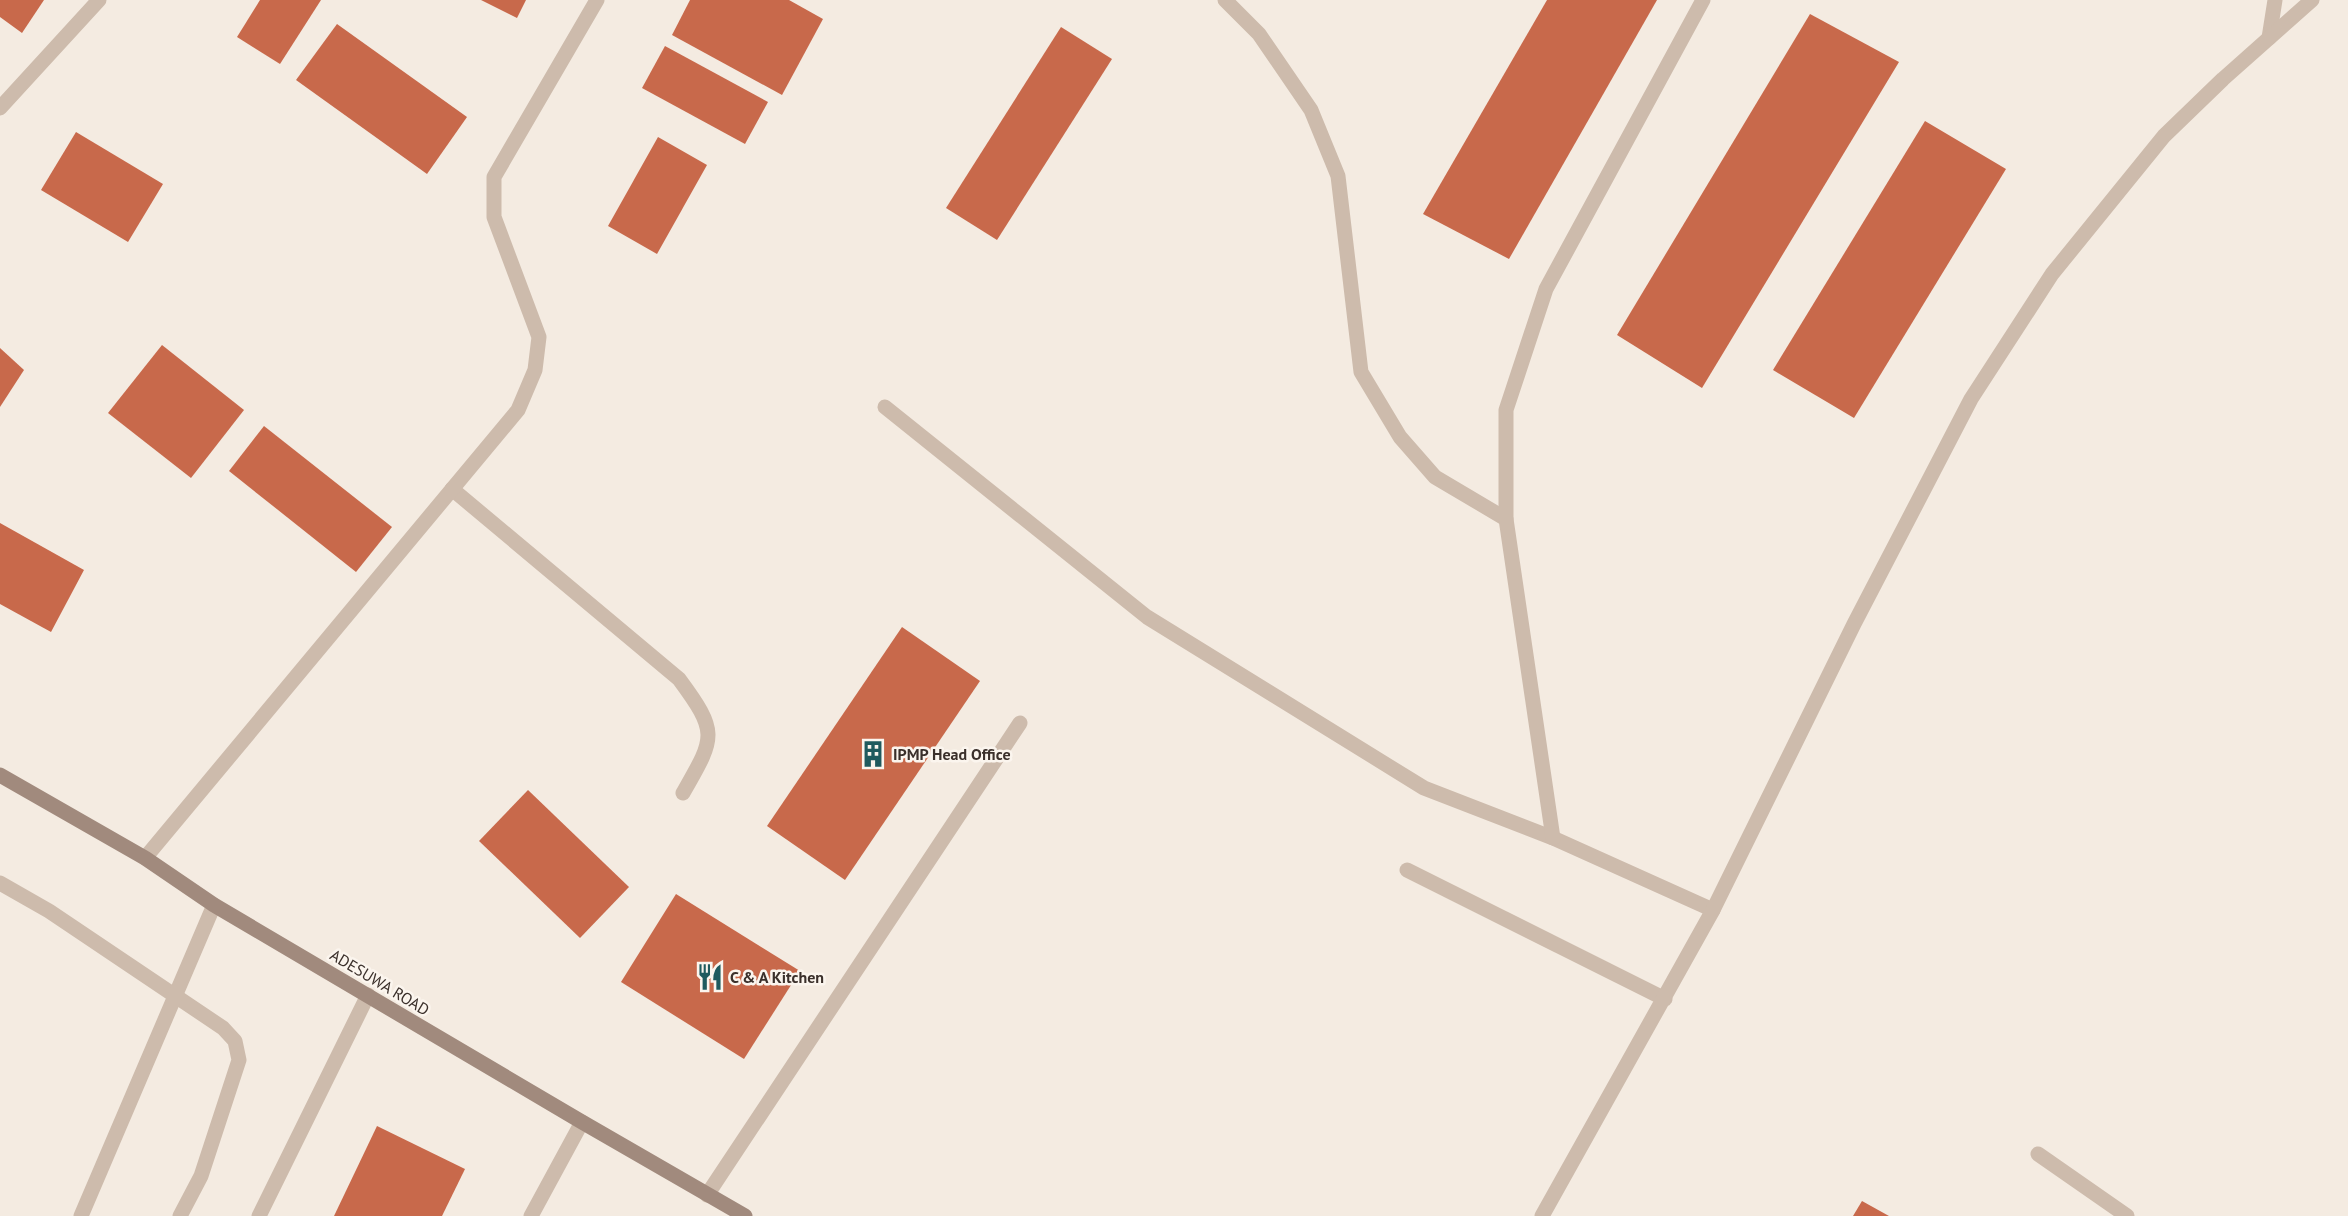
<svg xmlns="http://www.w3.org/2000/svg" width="2348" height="1216" font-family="'PT Sans',sans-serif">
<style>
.building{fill:#c8694b}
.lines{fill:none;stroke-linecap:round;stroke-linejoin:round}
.lane{stroke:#cdbbac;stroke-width:15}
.street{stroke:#cdbbac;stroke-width:15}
.secondary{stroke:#a18a7d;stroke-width:15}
.labels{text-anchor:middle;stroke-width:5;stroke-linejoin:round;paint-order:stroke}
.poi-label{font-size:16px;font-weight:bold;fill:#3b302b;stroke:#fbf5ee;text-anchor:start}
.street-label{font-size:16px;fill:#3b302b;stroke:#fbf5ee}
</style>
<rect width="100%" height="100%" fill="#f4ebe1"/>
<g class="building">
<path d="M0,0H44L22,33L0,17Z"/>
<path d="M260,0H321L280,64L237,37Z"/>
<path d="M481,0H526L517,18Z"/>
<path d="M690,0H789L823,19L782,95L672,35Z"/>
<path d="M1547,0H1657L1509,259L1423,214Z"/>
<path d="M1810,14L1899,62L1702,388L1617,335Z"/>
<path d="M337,24L467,117L427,174L296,80Z"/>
<path d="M1061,27L1112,59L997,240L946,208Z"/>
<path d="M665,46L768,102L745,144L642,88Z"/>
<path d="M1925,121L2006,169L1854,418L1773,370Z"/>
<path d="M76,132L163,184L128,242L41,190Z"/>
<path d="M658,137L707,165L657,254L608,226Z"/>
<path d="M162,345L244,410L191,478L108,413Z"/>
<path d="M0,348L24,370L0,407Z"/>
<path d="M264,426L392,527L356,572L229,471Z"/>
<path d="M0,523L84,570L51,632L0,604Z"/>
<path d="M902,627L980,681L845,880L767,826Z"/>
<path d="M528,790L629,887L580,938L479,841Z"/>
<path d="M676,894L800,971L744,1059L621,982Z"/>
<path d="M377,1126L465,1169L442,1216H334Z"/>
<path d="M1862,1201L1889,1216H1853Z"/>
</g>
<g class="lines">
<g class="lane">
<path d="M2269,38L2275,0"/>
<path d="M0,108L99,0"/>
<path d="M452,489L679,679C719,733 715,737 683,793"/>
<path d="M1407,870L1665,999"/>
<path d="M0,883L49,911L223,1028L235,1041L239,1060L201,1176L180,1216"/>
<path d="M2038,1154L2127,1216"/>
<path d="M81,1216L214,905"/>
<path d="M259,1216L368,995"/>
</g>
<g class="street">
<path d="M1225,0L1259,34L1311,110L1338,176L1361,372L1400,437L1435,477L1506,519"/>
<path d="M885,407L1147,617L1424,788L1553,838L1713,910"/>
<path d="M1553,838L1506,519V410L1546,289L1703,0"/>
<path d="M145,858L518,410L535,370L539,337L494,217V177L597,0"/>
<path d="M707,1195L1020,723"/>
<path d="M531,1216L582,1122"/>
<path d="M1542,1216L1713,910L1854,624L1971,399L2052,274L2164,136L2223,79L2312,0"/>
</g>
<path class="secondary" d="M0,775L145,858L214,905L582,1122L745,1216"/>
</g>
<defs>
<symbol id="building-bare" viewBox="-9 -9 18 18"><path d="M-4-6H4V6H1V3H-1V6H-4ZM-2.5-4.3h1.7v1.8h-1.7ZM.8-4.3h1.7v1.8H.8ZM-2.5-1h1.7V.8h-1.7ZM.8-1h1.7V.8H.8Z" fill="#1f5a5e" stroke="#fbf5ee" stroke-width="2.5" paint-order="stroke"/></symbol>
<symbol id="restaurant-bare" viewBox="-9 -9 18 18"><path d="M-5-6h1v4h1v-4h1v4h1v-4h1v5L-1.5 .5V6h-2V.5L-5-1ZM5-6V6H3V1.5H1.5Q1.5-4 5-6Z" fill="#1f5a5e" stroke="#fbf5ee" stroke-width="2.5" paint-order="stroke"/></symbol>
</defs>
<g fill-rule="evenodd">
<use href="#building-bare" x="854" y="735" width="38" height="38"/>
<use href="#restaurant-bare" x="691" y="958" width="38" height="38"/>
</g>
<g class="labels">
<g class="poi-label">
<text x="893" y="760">IPMP Head Office</text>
<text x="730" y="983">C &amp; A Kitchen</text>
</g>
<g class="street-label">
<text transform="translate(380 982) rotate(31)" y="6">ADESUWA ROAD</text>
</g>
</g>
</svg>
